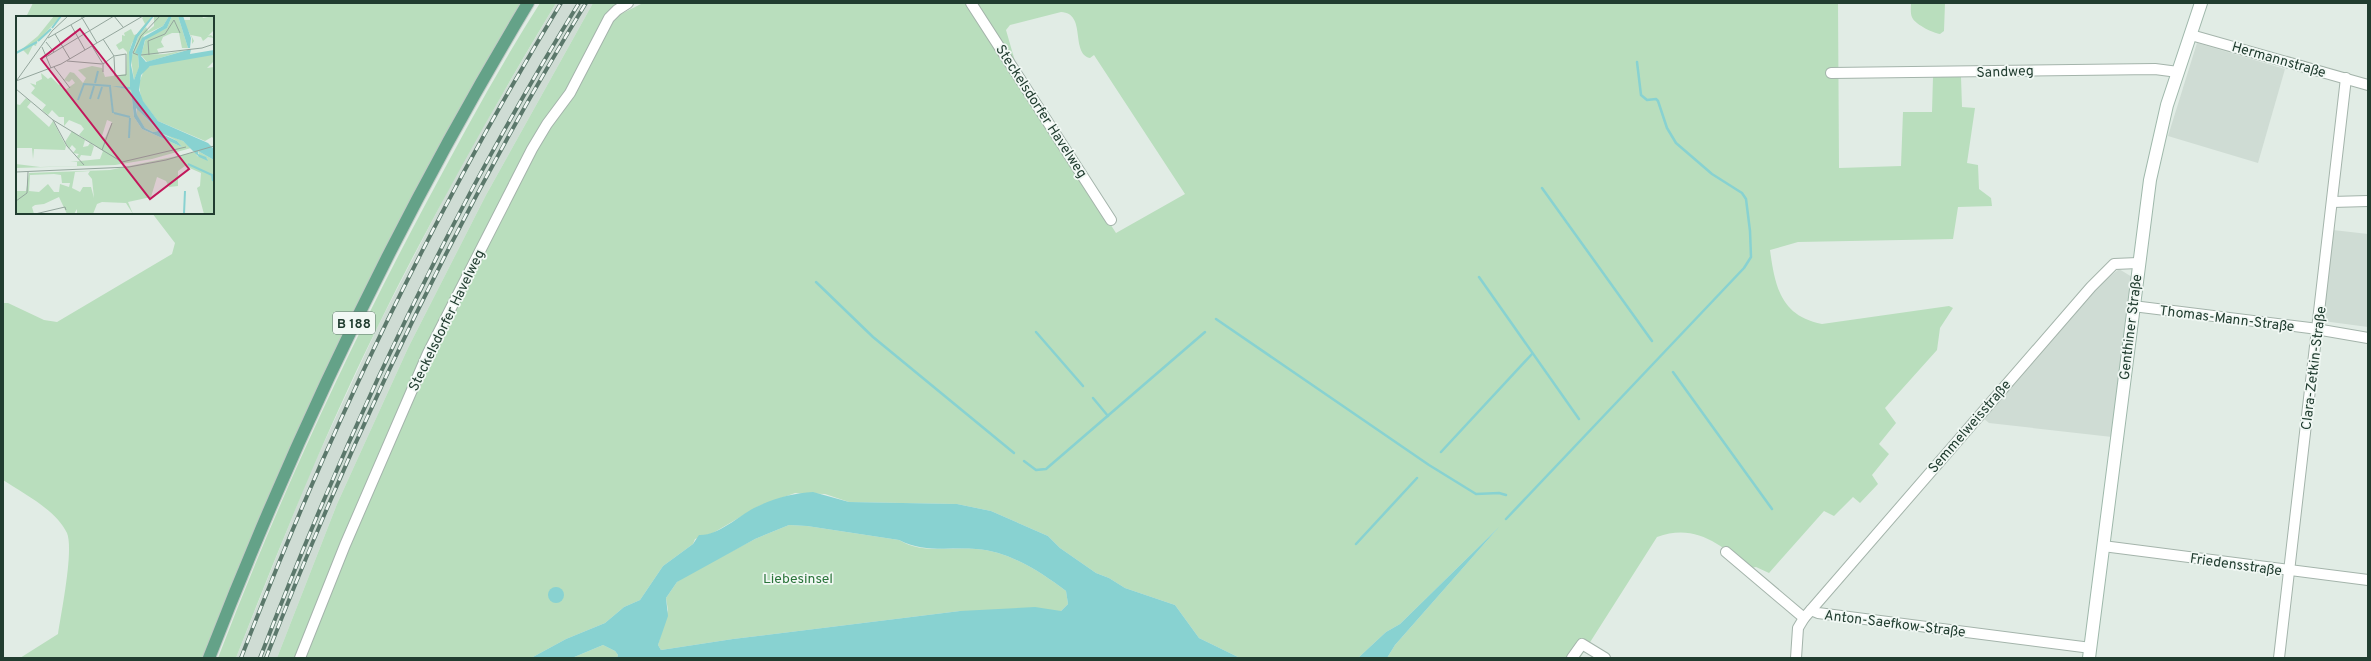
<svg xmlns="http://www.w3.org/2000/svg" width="2371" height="661" font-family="Overpass,sans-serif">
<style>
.built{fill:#cfdcd4}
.green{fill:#b9debd;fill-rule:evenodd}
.water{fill:#88d2d1;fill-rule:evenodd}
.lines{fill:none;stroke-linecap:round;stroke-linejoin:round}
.stream{stroke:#88d2d1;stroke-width:2.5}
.street-casing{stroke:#a4b4ab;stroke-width:12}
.secondary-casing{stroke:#9fb8ab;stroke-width:14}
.primary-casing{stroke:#c1c9c5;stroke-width:14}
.street{stroke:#fff;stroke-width:10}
.secondary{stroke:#fff;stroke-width:12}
.primary{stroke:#64a288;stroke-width:12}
.rail-casing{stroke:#5b786b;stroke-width:4}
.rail{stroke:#f1f8f4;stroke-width:2.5;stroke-dasharray:8;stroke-linecap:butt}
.labels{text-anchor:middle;stroke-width:3.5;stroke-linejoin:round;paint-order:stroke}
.shield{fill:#f1f8f4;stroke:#5f756b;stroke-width:1}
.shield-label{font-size:13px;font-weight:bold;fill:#213d30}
.street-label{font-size:14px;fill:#213d30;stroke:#f1f8f4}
.park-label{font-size:14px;fill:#2a743a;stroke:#f1f8f4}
.inset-river{fill:none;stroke:#88d2d1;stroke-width:2}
.inset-road{fill:none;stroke:#94a69d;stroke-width:1}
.view{fill:#c2185b;fill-opacity:0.15;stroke:#c2185b;stroke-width:2}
.inset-edge{fill:none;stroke:#213d30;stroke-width:2}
</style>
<rect width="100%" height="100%" fill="#e1ece5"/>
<g class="built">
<path d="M556,3H593L486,195L408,348L337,504L277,658H236L309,475L378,326L463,161Z"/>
<path d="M2197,43L2285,69L2258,163L2168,136Z"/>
<path d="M2333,230L2368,234V327L2323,321Z"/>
<path d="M2119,269L2132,277L2112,437L1989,423L1983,418L2102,283Z"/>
</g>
<g class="green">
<path d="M33,3H521C465,98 411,193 363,292C304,411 253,534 204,658H20L58,634C61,614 74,550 67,533C55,509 24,494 3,480V303H8L44,320L57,322L172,254L175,243L152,213H213V17H26Z"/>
<path d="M540,3H556C493,108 433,214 379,324C325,433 280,545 236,658H218C277,503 346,353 424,207C461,138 498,69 540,3Z"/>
<path d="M593,3H620L570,86L536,133L473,253L610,24L619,15L643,3H1838L1839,168L1901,166L1903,112H1932L1933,77H1961L1962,107L1975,108L1967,163L1978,165L1979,189L1991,198L1992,206L1958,207L1953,239L1798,242L1770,250C1775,287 1781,316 1822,324L1949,306L1953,308L1940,328L1937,350L1885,408L1896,423L1879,444L1889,454L1872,475L1878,484L1860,503L1853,497L1834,516L1824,511L1769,573L1756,567L1750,568C1720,545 1696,523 1657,537L1580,658H1387L1395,645L1498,528L1400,624L1386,632L1358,658H1240L1199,638L1175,605L1125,588L1109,578L1096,573L1060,548L1048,536L991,511L957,504L849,502L825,494L795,493L759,506L713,533L695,539L693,544L663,566L640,600L624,607L605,623L566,639L531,658H277L337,504L408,348L486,195ZM1061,12C1087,13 1070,53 1090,58L1094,55L1185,194L1116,233L1023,89L1006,30L1010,25Z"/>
<path d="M1911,3H1945L1944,31L1940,34C1933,33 1917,25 1913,19C1910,15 1911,8 1911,3Z"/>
<path d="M789,525L807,526L899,540C922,554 950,547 976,549C1009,551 1041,572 1066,591L1068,604L1061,611H960L733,639L661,650L658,645L668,610L666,598L677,582L685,576L755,539Z"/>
<path d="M603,645L615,651L618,655L617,658H572Z"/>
</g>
<g class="water">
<path d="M813,492L849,502L957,504L991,511L1048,536L1060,548L1096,573L1109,578L1125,588L1175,605L1199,638L1240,658H617L618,655L615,651L603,645L572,658H531L566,639L605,623L624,607L640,600L663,566L693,544L699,535C718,536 737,517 754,508C772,499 793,493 813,492ZM789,525L807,526L899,540C923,553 950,547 976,549C1009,551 1041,572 1066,591L1068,604L1061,611L1035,607L960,611L733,639L661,650L658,645L668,616L666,598L677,582L755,539Z"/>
<path d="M1499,527L1395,645L1387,658H1358L1386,632L1400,624Z"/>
<circle cx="556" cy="595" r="8"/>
</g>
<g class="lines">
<g class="stream">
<path d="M1542,188L1652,341"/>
<path d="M1479,277L1579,419"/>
<path d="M816,282L873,337L1014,453"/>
<path d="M1216,319L1429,465L1476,494L1499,493L1506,495"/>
<path d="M1036,332L1083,386"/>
<path d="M1673,372L1772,509"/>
<path d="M1093,398L1108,416"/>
<path d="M1441,452L1532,354"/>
<path d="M1024,461L1036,470L1046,469L1205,332"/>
<path d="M1506,519L1744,268L1751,257L1750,231L1746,199L1742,193L1712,174L1676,143L1667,128L1658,101L1656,99L1647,100L1641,95L1637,62"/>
<path d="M1356,544L1417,478"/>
</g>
<defs>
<g id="street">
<path d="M971,3L1111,220"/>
<path d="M2191,35L2368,85"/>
<path d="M1831,73L2155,69L2178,72"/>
<path d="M2332,202L2368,201"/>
<path d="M2133,306L2310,328L2368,338"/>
<path d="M2103,546L2368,580"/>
<path d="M1726,552L1804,618L1811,610L1818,613L2091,648"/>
<path d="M1811,610L2091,287L2114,264L2138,263"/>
<path d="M300,658L345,545L428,353L532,149L547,124L570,93L609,18L617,10L628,3"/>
<path d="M1572,658L1582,644L1605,658"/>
<path d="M1796,658L1798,628L1804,618"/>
<path d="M2279,658L2346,78"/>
</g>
<path id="secondary" d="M2089,658L2150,180L2167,105L2201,3"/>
<path id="primary" d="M209,658C297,431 402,212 528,3"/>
</defs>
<use href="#street" class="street-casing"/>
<use href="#secondary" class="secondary-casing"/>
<use href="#primary" class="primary-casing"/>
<use href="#street" class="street"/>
<use href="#secondary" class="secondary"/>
<use href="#primary" class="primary"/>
<defs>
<g id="rail">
<path d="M241,658C330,427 432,215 561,3"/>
<path d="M260,658C347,431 451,210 579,3"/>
<path d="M266,658C354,431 459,211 586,3"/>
</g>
</defs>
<use href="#rail" class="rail-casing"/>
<use href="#rail" class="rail"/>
</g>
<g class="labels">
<rect class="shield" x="333" y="312" width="42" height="22" rx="3"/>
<g class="shield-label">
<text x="354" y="328">B 188</text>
</g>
<g class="street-label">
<text transform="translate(2279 59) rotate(16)" y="5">Hermannstraße</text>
<text transform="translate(2005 71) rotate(-2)" y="5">Sandweg</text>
<text transform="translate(1042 111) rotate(57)" y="5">Steckelsdorfer Havelweg</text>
<text transform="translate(2227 318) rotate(7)" y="5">Thomas-Mann-Straße</text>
<text transform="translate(446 320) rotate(-64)" y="5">Steckelsdorfer Havelweg</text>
<text transform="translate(2130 327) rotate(-83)" y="5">Genthiner Straße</text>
<text transform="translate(2313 368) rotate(-83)" y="5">Clara-Zetkin-Straße</text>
<text transform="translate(1969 426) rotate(-49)" y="5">Semmelweisstraße</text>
<text transform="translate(2236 564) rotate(8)" y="5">Friedensstraße</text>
<text transform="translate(1895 623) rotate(7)" y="5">Anton-Saefkow-Straße</text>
</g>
<g class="park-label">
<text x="798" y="583">Liebesinsel</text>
</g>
</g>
<g transform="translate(16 16)">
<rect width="198" height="198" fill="#e1ece5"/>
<path d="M38,0H45L21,26L20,30L17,29L12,39L6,33L0,38L22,20ZM128,0H136L116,27L113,36L114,71H102L115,74L118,101L126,113L166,131L161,125L144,116L167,125L175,132L136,143L99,149L0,152V148L24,151L61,150V146H54L84,143L87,135L63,119L68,113L65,109L53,104L48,110V101H43L36,94L32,99L26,94L30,89L15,77L19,72L14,67L20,69V66L26,63L25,57L32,63L35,61L43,69L46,67L45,71L49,74L59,67L56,63L53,66L48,64L54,56L58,57L67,67L70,62L62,54L76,50L86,52L89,61L110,58L111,36L107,32L103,34L100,29L106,25V19L109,20L108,17L115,13L118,19L121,18L129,8L126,2ZM91,104L96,106L89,122L86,120ZM153,0L147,10L128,19L122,38L123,52L118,64L115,43L122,21L130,11L132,15L138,10V0ZM156,0H162L172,32H166L163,17H156L147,21L145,26L148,31L141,33L143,38L132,39L149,38L170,34L131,46L125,39L130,22L151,12ZM174,0H186L187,2L198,0V14L192,20L195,19L198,22L192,21L187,25L185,21L175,19L178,25L176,28V22L168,7V4H174ZM198,38V45L191,52L198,51V123L196,121L189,125L142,105L125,83L123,67L128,54L137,48ZM10,82L15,86L11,91L33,111L37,105L50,130L49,134L18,133L17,143L16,132H0V88L4,89ZM121,92L126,98L142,115L137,116L129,112L121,100ZM56,115L69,124L67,131L72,130L74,127L78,130L75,140L65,139L63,143L61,140L63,138L57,137L60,133L56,129L53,133L49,126ZM182,135L198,144V198H188L181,172L184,170L185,157L169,150L162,155V170L153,171L150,165L141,161L135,181L112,186L117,198L110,187L86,186L81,188L77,198H61V193L58,198H51L43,181L28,188L19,189L16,191L18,198H0V175H10L13,157L94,154L180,136L181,140L192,143L183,139ZM74,155L72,158L76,163L78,182L75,171H67L64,176L56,172L59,156ZM38,158L45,159L46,167H54L53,171L44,168L43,176H38L32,168L23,176L13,175L14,159Z" fill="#b9debd" fill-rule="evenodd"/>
<path d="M136,0H138L122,21L117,35L115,49L118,64L123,51L122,38L119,37L126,22L147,10L153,0H156L151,12L129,24L125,40L130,46L175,33L174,38L198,34L197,39L134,50L125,59L123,74L127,85L142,105L192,127L198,133V144L182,135V138L190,141L192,145L183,141L167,125L144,117L161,125L166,131L126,113L118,101L115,74L96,70L114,71L113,36L119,20ZM120,92L142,114V115L137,116L129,112L121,99ZM162,0H167L175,22L174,32H172Z" fill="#88d2d1" fill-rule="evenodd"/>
<path class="inset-river" d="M36,12L45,0M22,25L35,13M0,37L21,26M79,67L82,55M94,71L97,97M74,83L78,70M82,83L86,71M62,84L68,68L95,70M98,97L114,101M113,122L114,102M172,148L196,159L197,165M168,198L169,175"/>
<path class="inset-road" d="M65,0L81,27M98,0L107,11M55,9L69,34M39,18L54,43M32,22L70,0M87,23L98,40M30,26L38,36M76,30L87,48V56M26,31L35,52M122,39L117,37L125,20L144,0M125,39L186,32L198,28M133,39L132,25L149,18L158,4L164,17M30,41L98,0M51,45L86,48M87,48L98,40L110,38V59L99,60L98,41M38,51L54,72M1,64L36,15L52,0M0,65L45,48L127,0M0,73L37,104L51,130L68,149M37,104L106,146L170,131M86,134L96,107M0,156L113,151L150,144L198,130M0,185L11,177L12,156M19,198L49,191L50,194"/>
<path class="view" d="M64,13L173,153L134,183L25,43Z"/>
<rect width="198" height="198" class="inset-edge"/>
</g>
<rect width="2371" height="661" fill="none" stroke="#213d30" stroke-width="8"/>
</svg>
